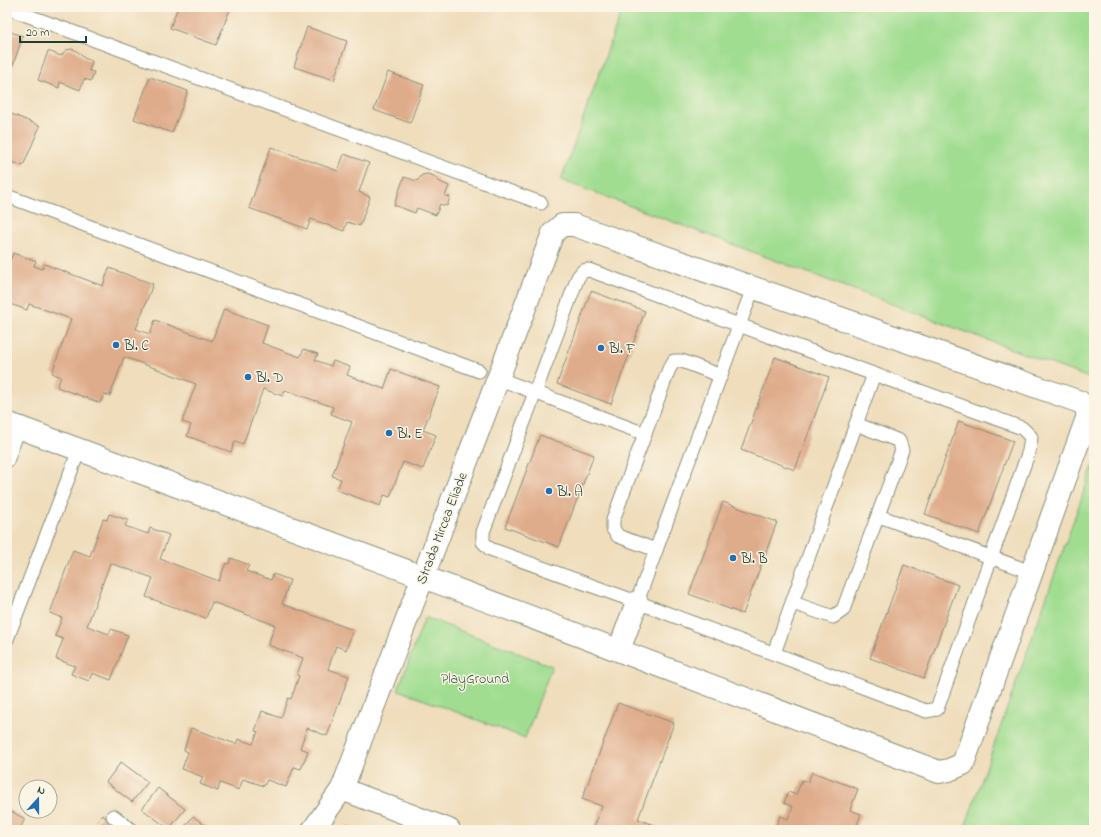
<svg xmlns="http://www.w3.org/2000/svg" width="1101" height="837" font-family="'Indie Flower',sans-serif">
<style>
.green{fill:#a0dd91;stroke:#608d62}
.building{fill:#dfac8b}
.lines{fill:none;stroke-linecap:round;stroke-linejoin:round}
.service-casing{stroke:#878d78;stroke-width:15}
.minor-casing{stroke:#878d78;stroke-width:24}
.service{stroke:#fff;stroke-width:13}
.minor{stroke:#fff;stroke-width:22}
.poi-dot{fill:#1f6fb2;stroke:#fcf5e5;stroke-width:1.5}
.labels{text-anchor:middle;stroke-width:3;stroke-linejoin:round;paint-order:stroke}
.poi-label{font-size:14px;fill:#1f3d34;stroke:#fcf5e5;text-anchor:start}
.street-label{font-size:14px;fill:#1f3d34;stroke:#fcf5e5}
.park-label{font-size:14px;fill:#395d47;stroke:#fcf5e5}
</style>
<rect width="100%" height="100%" fill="#fcf5e5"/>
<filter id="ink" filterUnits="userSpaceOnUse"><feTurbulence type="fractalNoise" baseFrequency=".025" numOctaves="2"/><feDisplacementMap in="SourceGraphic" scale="8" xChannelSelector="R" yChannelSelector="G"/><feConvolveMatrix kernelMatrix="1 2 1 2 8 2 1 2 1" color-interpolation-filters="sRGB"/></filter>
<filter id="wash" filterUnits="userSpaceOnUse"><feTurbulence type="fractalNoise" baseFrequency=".012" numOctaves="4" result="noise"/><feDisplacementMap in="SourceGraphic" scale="16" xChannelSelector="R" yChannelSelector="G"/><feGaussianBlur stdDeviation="0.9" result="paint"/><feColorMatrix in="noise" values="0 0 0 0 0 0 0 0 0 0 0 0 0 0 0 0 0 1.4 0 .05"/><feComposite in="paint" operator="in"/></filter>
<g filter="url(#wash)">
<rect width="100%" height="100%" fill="#efddbc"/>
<g class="green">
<path d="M623,7H1094V380L561,180Z"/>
<path d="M1094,463V830H964Z"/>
<path d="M425,617L552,666L525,738L398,690Z"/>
</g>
<g id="blocks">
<g class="building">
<path d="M178,7H231L216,45L170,28Z"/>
<path d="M307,27L347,41L334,80L294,67Z"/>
<path d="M7,31L23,36L7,82Z"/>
<path d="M72,49L77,51L84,58L92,61L89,71L94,72L91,81L84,79L80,90L60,82L59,88L38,80L48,51L61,56L66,50Z"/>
<path d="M388,72L424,85L410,123L374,110Z"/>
<path d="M150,77L188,91L172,133L134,119Z"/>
<path d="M7,112L40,126L23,166L7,160Z"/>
<path d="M271,147L338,171L344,154L369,163L359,192L370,197L360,226L347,222L344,231L311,219L307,229L249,208Z"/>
<path d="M427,174L434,176L440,182L449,186L445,196L450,197L447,206L440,204L436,215L417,208L415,213L394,205L404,177L417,181L422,175Z"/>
<path d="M13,253L36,261L34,266L42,269L44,264L103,286L109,268L153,284L136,329L150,334L155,320L212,341L224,309L268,325L262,343L300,357L304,349L318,354L315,360L331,366L333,361L350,367L347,375L384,389L391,369L440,387L423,430L436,435L423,469L403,462L390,497L384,495L380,506L337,490L341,479L332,476L352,422L331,414L333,407L285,390L283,396L263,389L243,444L235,441L231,452L187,436L191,425L182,422L196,384L160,370L124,357L110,396L104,394L100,403L57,387L61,377L52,373L71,319L29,304L27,310L7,303V257L11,259Z"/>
<path d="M591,291L645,311L611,404L557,384Z"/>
<path d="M775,357L829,377L795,470L741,450Z"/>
<path d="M959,421L1013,441L979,534L925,514Z"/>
<path d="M540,435L594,455L559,547L505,527Z"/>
<path d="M723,502L777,522L743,614L689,594Z"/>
<path d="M109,514L128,520L125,526L148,534L150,528L169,535L160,559L219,581L226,563L229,564L231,558L249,565L246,571L271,580L273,574L290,580L282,604L353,630L346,650L336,646L328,669L349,676L327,736L307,728L300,748L308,751L301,769L294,767L286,787L267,780L264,786L243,779L239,790L220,783L218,791L200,784L203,777L182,769L188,752L184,750L191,728L236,744L238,739L253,744L258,732L255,731L262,711L281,718L288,698L291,699L299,676L297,675L303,658L268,645L275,625L212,602L206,618L146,597L153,578L110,563L87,626L109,634L111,629L128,635L111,680L92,673L89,681L71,674L75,666L56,659L63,639L55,636L62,618L50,613L73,550L90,556L103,519L107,520Z"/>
<path d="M904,565L958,585L924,678L870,658Z"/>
<path d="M618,703L674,723L638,819L658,827L657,830H593L602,806L582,799Z"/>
<path d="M121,762L148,782L132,802L106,782Z"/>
<path d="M812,772L858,789L850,810L861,814L855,830H779L775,829L780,816L788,819L793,807L784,803L788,792L796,795L802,780L808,782Z"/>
<path d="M158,788L185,809L169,829L142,809Z"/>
<path d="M7,809L25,819L19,830H7Z"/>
<path d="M102,815L122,830H91Z"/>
<path d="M193,816L211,830H182Z"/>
<path d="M347,825L359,830H345Z"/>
</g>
</g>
</g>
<g filter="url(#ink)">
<use href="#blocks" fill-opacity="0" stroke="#878d78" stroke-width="1"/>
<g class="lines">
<defs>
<g id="service">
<path d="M7,8L541,203"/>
<path d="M7,196L479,371"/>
<path d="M497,378L645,434"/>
<path d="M7,461L19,428"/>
<path d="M879,516L1031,572"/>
<path d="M656,550L618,536L613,529V520L669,369L674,361H682L721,376"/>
<path d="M637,602L926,711L937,709L1029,451L1031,437L1022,428C878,376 733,323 589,270L583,271L578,277L483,532V542L490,549L637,602C675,497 714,393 753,288"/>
<path d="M793,603L833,617L843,610L902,450L899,441L856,424"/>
<path d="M7,639L79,450"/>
<path d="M774,653L874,374"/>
<path d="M113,816L131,830"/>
</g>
<g id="minor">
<path d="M7,423C319,537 629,653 939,772L949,770L963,764L1087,418V408L1080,402L574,225H562L553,233L437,540L342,789L313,830"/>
<path d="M619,650L637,602"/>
<path d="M342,789L449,830"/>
</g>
</defs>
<use href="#service" class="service-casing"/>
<use href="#minor" class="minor-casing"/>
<use href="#service" class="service"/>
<use href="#minor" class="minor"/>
</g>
</g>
<g class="poi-dot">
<circle cx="116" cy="345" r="4"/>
<circle cx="601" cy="348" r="4"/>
<circle cx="248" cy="377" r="4"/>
<circle cx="389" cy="433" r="4"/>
<circle cx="549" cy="491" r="4"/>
<circle cx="733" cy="558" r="4"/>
</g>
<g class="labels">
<g class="poi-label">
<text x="124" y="350">Bl. C</text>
<text x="609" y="353">Bl. F</text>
<text x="256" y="382">Bl. D</text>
<text x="397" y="438">Bl. E</text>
<text x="557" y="496">Bl. A</text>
<text x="741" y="563">Bl. B</text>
</g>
<g class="street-label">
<text transform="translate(441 528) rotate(-69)" y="5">Strada Mircea Eliade</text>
</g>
<g class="park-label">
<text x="475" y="683">PlayGround</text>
</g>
</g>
<rect width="1101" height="837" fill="none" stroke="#fcf5e5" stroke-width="24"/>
<g transform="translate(38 799) rotate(21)"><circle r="19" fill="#fcf5e5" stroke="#a4ab9e"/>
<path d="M0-3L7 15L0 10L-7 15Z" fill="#1f6fb2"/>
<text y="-6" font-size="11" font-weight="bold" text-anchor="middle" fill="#1f3d34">N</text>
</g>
<path d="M20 36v6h66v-6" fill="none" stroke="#1f3d34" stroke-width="2"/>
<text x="26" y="36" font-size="12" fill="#1f3d34" stroke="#fcf5e5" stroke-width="3" paint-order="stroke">20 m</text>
</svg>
